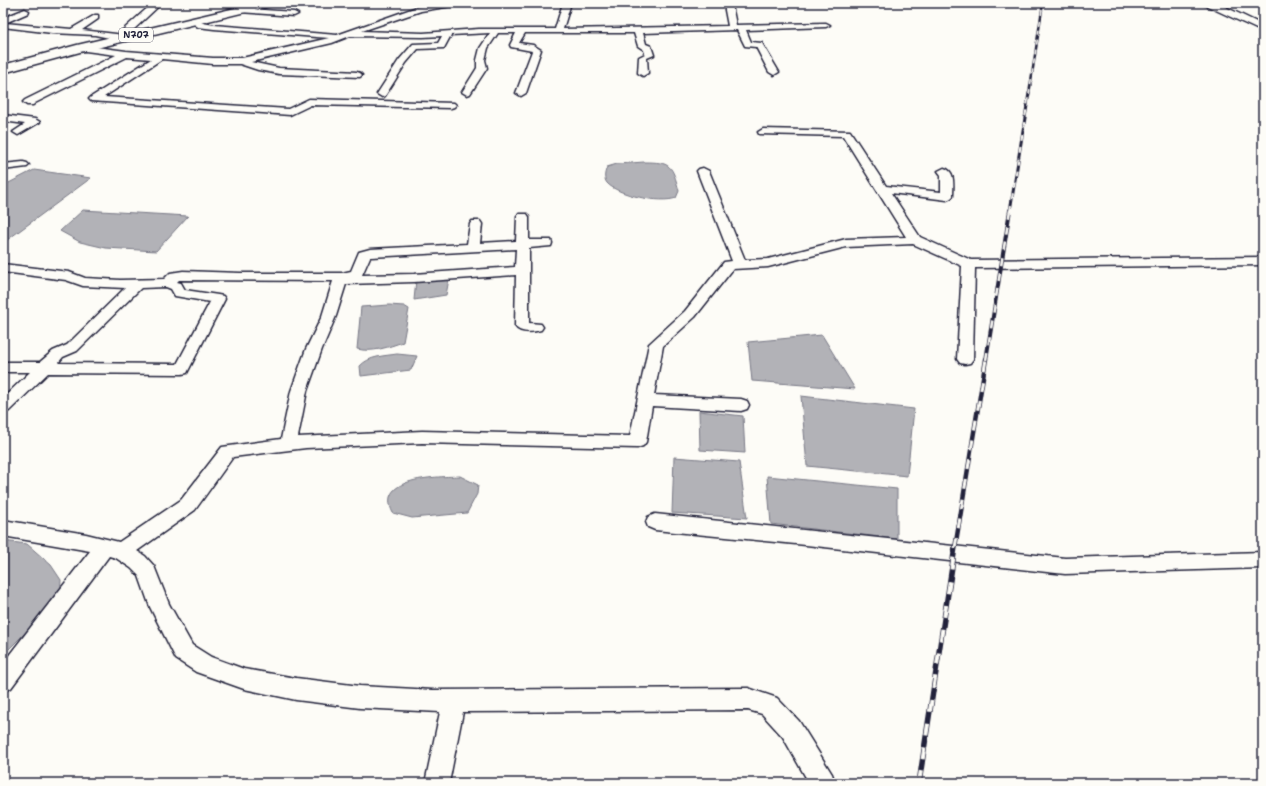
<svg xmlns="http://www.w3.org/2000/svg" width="1266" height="786" font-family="'Shantell Sans',sans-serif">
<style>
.water{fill:#b2b2b7;stroke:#787885}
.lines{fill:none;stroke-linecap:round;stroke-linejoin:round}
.minor-casing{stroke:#22223b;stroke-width:3}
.highway-casing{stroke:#22223b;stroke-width:3}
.minor{fill:#fdfcf7;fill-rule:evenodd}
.highway{fill:#fdfcf7;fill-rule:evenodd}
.rail-far4-casing{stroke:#22223b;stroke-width:2.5}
.rail-far3-casing{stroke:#22223b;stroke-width:3}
.rail-far2-casing{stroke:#22223b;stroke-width:4}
.rail-far1-casing{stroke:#22223b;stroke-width:4.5}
.rail-casing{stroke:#22223b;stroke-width:5.5}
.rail-far4{stroke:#fdfcf7;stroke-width:1.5;stroke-dasharray:5;stroke-linecap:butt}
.rail-far3{stroke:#fdfcf7;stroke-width:2;stroke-dasharray:6;stroke-linecap:butt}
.rail-far2{stroke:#fdfcf7;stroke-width:2.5;stroke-dasharray:8;stroke-linecap:butt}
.rail-far1{stroke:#fdfcf7;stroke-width:3;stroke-dasharray:10;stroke-linecap:butt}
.rail{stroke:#fdfcf7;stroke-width:4;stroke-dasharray:12;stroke-linecap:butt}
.labels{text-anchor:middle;stroke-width:3;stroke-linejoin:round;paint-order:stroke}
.shield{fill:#fdfcf7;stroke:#646373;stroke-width:1}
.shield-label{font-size:9px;font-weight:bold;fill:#22223b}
</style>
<rect width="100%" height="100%" fill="#fdfcf7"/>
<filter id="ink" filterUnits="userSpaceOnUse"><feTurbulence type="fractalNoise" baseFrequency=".025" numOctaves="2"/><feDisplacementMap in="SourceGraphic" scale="8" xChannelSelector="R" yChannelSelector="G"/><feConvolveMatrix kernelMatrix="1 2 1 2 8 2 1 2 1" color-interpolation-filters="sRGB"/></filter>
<g filter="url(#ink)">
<g class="water">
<path d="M644,162C671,162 672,165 679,191L676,198C661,204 617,195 607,183C603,178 605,172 607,167L617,164Z"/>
<path d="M34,170L91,178L3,243V186Z"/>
<path d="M83,210L188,216L156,251L106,248L80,242L60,231Z"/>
<path d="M449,279L446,295L414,300L416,280Z"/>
<path d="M389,305L404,306L409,309L403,342C388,347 373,353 357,349L361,307Z"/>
<path d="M822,335L855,389L752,381L748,342Z"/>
<path d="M397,354L417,356L411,370L361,376L360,366C369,356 384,356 397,354Z"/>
<path d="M801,396L914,409L907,476L807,466Z"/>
<path d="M699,411L743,416L745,453L700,450Z"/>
<path d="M674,457L739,462L747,518L672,513Z"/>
<path d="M460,476L478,485L477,494L467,513L412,518L393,513C374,476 440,477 460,476Z"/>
<path d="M767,476L897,489V539L771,524Z"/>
<path d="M3,541L27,544L51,565L61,580L60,598L4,654Z"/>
</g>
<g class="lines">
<defs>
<g id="minor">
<path d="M153,3H162L130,33H124L123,31L124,29Z"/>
<path d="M443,3H462L458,5L421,11L362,31L423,33L479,29H555L563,3H571L563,29L728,26L724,5L727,3L732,5L736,25L826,23L830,25L826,27L746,30L751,42L762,43L763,45L779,72L774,75L769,72L756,47L745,46L737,30L643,33L646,44L651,46L654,55L647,58L648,73L643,76L638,73L639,57L645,54L644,50L638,46L634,33H525L519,43L533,45L541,50L526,93L521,96L516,93L532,51L511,47L510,45L516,33H498L488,48L485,60L487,68L470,94L467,95L462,92L477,68V60L480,48L490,33L451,35L444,48L418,49L406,63L385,96L382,97L377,94L399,60L413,44L438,43L442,36L423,37L350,36L332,43L251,62L279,68L357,72L360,73L362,75L360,77L279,74L258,70L240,64H213L162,59L104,97L288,109L309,99L454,103L456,105L454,107L451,108L311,105L290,115L91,101L89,99L91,97L151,59L127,57L35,103L33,105H27L23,102L25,100L116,55L78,50L77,48L78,46L81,45L126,51L213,58H242L329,38L214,29L198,27L190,21L194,19L203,23L214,25L337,35L417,7Z"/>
<path d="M236,8L294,12L298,14L294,16L239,12L235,10Z"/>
<path d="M25,9L29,11L28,13L5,23L71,29L95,15H98V19L82,30L124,35L128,38L124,41L95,35L52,33L3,27V18Z"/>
<path d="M3,115L35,119L40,122L18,135L13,132L25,124L3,121Z"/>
<path d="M763,129L850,131L886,186L941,192V175L938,171L944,168C956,171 953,186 953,196L951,198L947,200L891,193L920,237L971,260L1263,257V265L975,268L973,359L970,363L965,364L960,363L957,359L962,266L913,244L846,247L768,267L733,269L695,317L663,346L654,395L741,399L747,401L749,405L747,409L741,411L652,406L646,442L643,446L637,448L422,443L306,448L233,457L195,510L137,551L145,556L154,566L169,604L192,645L211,657L244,669L296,678L360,686L433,690L748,688L777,698L799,721L832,774L835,783H809L783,737L762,714L748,710L463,712L449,783H425L440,712L360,708L296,700L244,689L196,672L176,659L150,607L139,576L131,568L116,558L109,556L11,688L3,691V663L90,551L3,536V520L86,534L119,542L181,500L222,447L281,439L291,391L306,349L322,316L333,281L179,280L177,282L181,283L185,290L218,295L223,296L225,299L187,373L182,374L48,373L9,411L3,413V398L30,372H3V362H40L53,351L67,345L125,288L83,286L66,280L3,272V264L69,272L85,278L120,280L164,279L170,273L183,271L240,273H342L351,271L359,252L370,249L467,244L470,224L472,221H480L482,224L480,243L516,241L517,217L519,214H527L529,217V240H551L552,243L551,246L529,248V323L541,324L543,327L541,330C533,332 520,334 515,326L516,275L414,282L346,284L336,316L322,349L307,391L298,437L422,431L630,436L649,344L685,311L724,262L732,261L697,171L699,169L703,168L709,171L745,260L768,259L846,239L906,237L843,136L759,134L758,132ZM516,249L515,267L414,274L362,275L370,257H371ZM166,287L171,289L175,296L210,302L177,364L58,363L63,357L77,351L141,288Z"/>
<path d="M23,162L27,163L29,165L27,167L3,170V164Z"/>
<path d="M655,514L1065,558L1263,552V568L1065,574L806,545L655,530L648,527L646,522L648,517Z"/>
</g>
<g id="highway">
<path d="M257,3H275L274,5L80,52L3,73V65L77,45Z"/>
<path d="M1204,3H1217L1263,25V32L1205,5Z"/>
</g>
</defs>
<use href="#minor" class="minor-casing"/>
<use href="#highway" class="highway-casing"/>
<use href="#minor" class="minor"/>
<use href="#highway" class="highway"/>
<defs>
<path id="rail-far4" d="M1029,94L1043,3"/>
<path id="rail-far3" d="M1010,211L1029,93"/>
<path id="rail-far2" d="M986,360L1010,210"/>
<path id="rail-far1" d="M955,548L986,359"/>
<path id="rail" d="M919,783L955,547"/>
</defs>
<use href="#rail-far4" class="rail-far4-casing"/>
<use href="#rail-far3" class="rail-far3-casing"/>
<use href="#rail-far2" class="rail-far2-casing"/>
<use href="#rail-far1" class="rail-far1-casing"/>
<use href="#rail" class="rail-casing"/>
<use href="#rail-far4" class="rail-far4"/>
<use href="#rail-far3" class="rail-far3"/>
<use href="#rail-far2" class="rail-far2"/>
<use href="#rail-far1" class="rail-far1"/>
<use href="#rail" class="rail"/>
</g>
</g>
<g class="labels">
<rect class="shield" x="119" y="28" width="34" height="14" rx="3"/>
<g class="shield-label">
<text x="136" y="38">N707</text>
</g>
</g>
<rect width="1266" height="786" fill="none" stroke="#fdfcf7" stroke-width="16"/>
<rect x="8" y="8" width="1250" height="770" fill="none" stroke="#22223b" stroke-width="1.5" filter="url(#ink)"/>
</svg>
